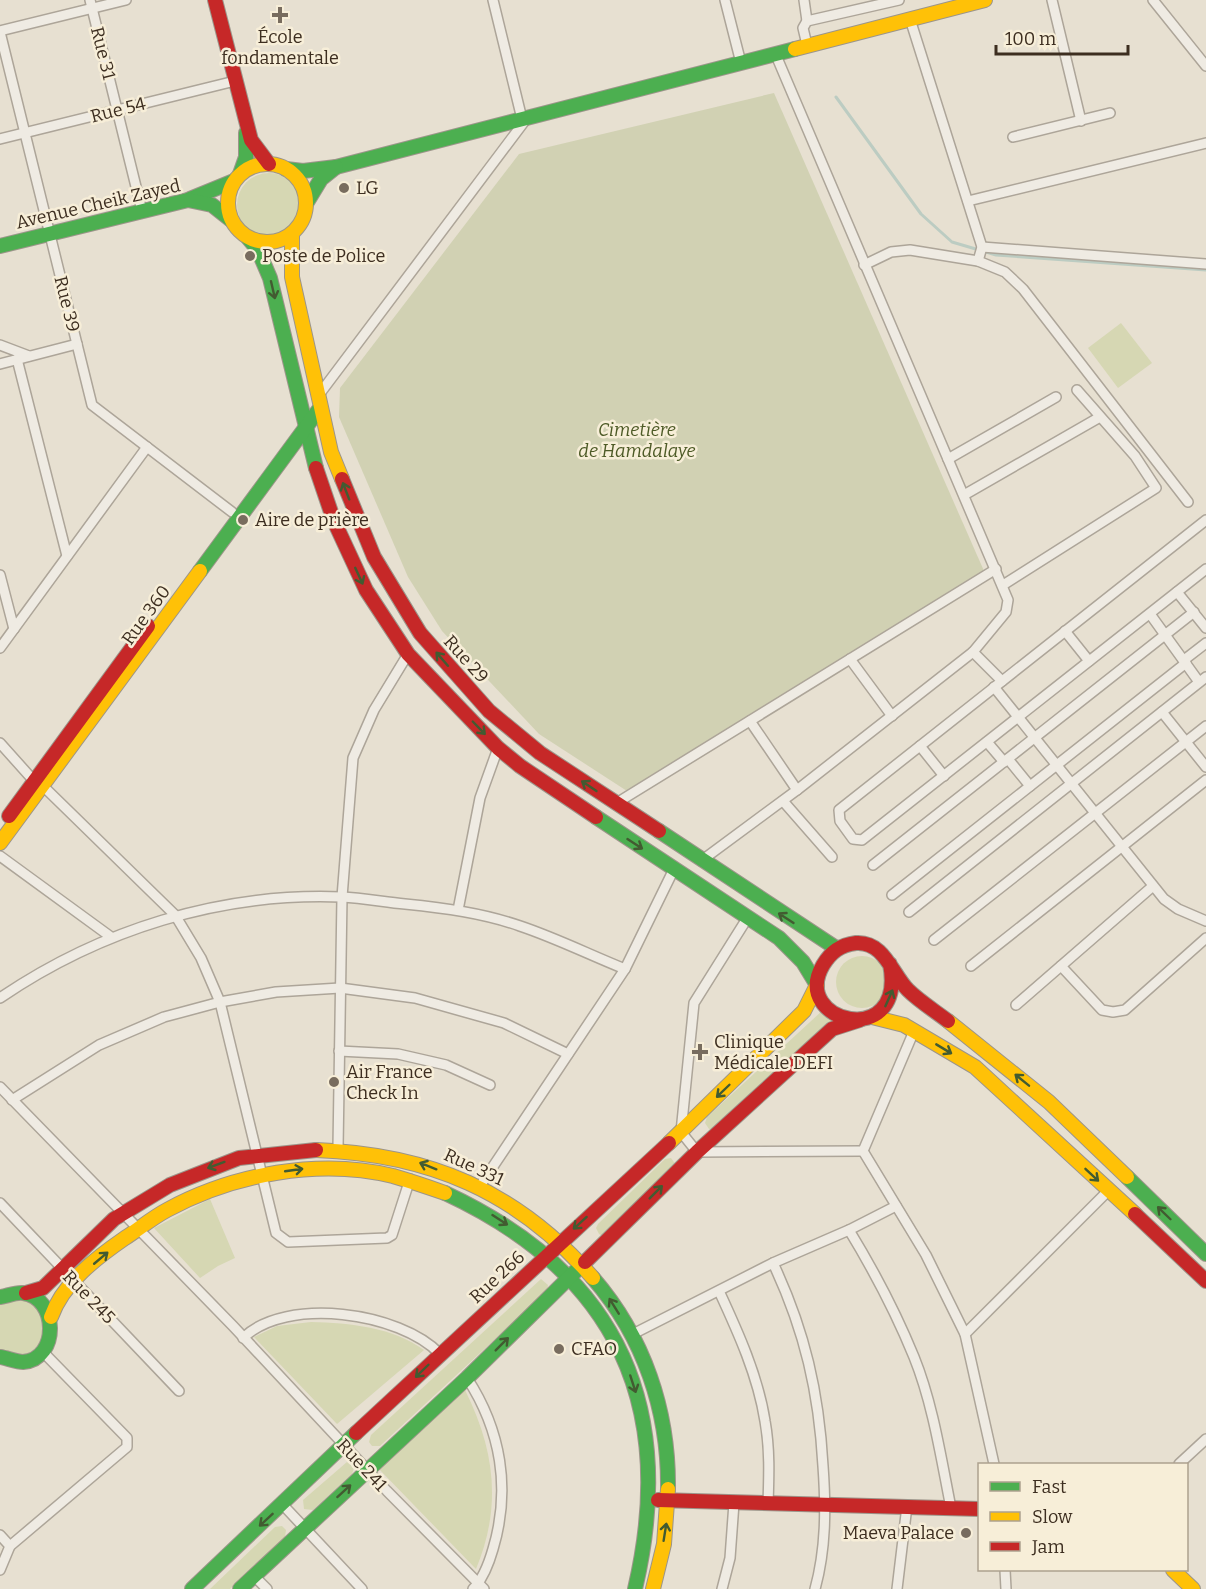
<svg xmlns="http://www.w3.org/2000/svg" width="1206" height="1589" font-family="Bitter,serif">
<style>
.green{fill:#d6d7b3}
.cemetery{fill:#d1d1b3}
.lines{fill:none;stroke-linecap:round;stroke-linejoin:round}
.stream{stroke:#bcccc2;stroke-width:3}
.street-casing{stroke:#ada599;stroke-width:12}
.fast-casing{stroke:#9c958a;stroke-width:16}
.slow-casing{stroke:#9c958a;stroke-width:16}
.jam-casing{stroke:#9c958a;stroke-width:16}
.street{stroke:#efebe3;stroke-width:9}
.fast{stroke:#4caf50;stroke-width:14}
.slow{stroke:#ffc107;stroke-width:14}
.jam{stroke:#c62828;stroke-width:14}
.oneway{stroke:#425b31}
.poi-dot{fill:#786c5e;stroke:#f7eed8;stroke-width:2}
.labels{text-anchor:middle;stroke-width:5;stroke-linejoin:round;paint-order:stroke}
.poi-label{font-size:18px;fill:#3d2e20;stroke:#f7eed8;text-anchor:start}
.street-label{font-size:18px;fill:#3d2e20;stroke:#f7eed8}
.park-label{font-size:18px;font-style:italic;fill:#4d5a26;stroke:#f7eed8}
</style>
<rect width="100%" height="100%" fill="#e7e0d1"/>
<g class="green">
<circle cx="269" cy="205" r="32"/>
<path d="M1121,323L1152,363L1118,388L1088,348Z"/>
<circle cx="862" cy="982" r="26"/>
<path d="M823,1010L833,1020L717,1128L709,1129L705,1123L707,1117Z"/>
<path d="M671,1158L676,1165L603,1236L599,1234L596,1228L598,1224L665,1159Z"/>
<path d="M210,1199L235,1258L218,1266L200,1278L154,1228Z"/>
<path d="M541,1279L548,1285L547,1291L380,1446H372L369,1442L371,1435Z"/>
<path d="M24,1299C67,1317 36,1373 0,1350V1304Z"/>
<path d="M311,1322C350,1323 392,1327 424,1350L337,1424L254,1337L277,1326Z"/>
<path d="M465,1390C495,1450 502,1507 476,1569L378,1468Z"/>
<path d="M347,1462L354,1468L352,1474L313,1510L304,1509L303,1500Z"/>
<path d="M282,1526L286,1530L285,1537L230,1589H210L275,1527Z"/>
</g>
<path class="cemetery" d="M774,93L984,571L627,791L539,734L442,631L408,577L339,417L340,388L519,154Z"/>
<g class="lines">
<path class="stream" d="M836,97L921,214L952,242L996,255L1206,270"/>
<defs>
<g id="street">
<path d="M90,0L142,211"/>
<path d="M493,0L522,119"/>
<path d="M725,0L741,63"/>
<path d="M804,0L807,21"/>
<path d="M1052,0L1081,121"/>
<path d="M1153,0L1206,66"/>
<path d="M910,19L982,247L978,261"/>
<path d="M0,31L126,0"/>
<path d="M0,32L92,405L232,512"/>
<path d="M807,45L803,28L807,21L899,0"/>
<path d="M1013,137L1110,113"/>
<path d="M0,139L235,81"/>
<path d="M968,201L1206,143"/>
<path d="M982,247L1206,264"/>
<path d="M864,265L891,252L910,250L978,261L1005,272L1023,289L1188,502"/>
<path d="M0,345L29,356"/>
<path d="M17,359L67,556"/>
<path d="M0,364L77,344"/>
<path d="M318,396L527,118"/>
<path d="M948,459L1056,397"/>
<path d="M964,495L1100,417"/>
<path d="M1206,520L839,810L840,821L853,839L862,840L1206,569"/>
<path d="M0,575L14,629"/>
<path d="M1003,585L1156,488L1135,456L1077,390"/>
<path d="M1177,592L1206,628"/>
<path d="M1150,614L1199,682"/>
<path d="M1065,631L1089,661"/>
<path d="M0,648L147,447"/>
<path d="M973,652L1002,681"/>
<path d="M850,659L892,716"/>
<path d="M1184,660L1206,643"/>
<path d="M994,687L1164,899L1178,909L1206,921"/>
<path d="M1162,712L1206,767"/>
<path d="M750,721L797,790"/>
<path d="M987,742L1004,762"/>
<path d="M0,743L34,781"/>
<path d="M920,746L944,776"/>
<path d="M1008,759L1030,786"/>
<path d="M43,786L175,915L201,958L220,1002L276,1233L288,1242L387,1238L392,1235L410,1179"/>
<path d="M783,801L832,857"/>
<path d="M615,804L996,569"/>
<path d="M0,856L111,937"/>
<path d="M701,861L797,790L973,652L1006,612L1008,600L775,53"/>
<path d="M873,865L1194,612"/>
<path d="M892,895L1186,663"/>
<path d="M458,910L480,798L498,748"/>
<path d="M909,912L1206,677"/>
<path d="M748,917L694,1003L681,1132L697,1152L863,1151"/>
<path d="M934,940L1206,726"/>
<path d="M971,966L1206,780"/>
<path d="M1061,966L1102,1010L1113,1012L1125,1010L1206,938"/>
<path d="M0,998C100,930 220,892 342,897C363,898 384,902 405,904C444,908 483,913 520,926C556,938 590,955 625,969"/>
<path d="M1016,1005L1153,886"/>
<path d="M339,1051L398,1054L446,1065L490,1085"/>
<path d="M0,1087L233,1326L387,1491L484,1589"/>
<path d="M12,1100L99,1045L164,1017L220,1002L276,992L340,988L415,998L504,1023L568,1054"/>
<path d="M338,1148L342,897L353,758L374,710L408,654"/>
<path d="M863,1151L926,1255L965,1334L994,1464"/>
<path d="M863,1151L914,1031"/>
<path d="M480,1186L625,969L674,869"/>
<path d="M0,1203L179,1391"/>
<path d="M849,1230C874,1271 896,1313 914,1357C933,1404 941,1458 951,1508"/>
<path d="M773,1263C805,1331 819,1393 823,1466C826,1508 826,1549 815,1589"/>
<path d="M719,1291C738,1332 758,1376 765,1421C770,1449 769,1476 768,1504"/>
<path d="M965,1334L1109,1190"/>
<path d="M631,1335L773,1263L849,1230L896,1206"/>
<path d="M243,1338C286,1296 400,1312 440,1354"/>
<path d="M467,1378C501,1430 511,1489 493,1549C489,1563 483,1579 473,1589"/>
<path d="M1179,1464L1206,1439"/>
<path d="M283,1505L362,1589"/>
<path d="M0,1535L10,1546"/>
<path d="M0,1570L10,1546L127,1447V1438L43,1352"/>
<path d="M1005,1570L1006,1589"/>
<path d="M254,1576L267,1589"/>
<path d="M722,1589L730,1558L734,1503"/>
<path d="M897,1589L907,1506"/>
</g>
<g id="fast">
<path d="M286,169L303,171L336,167L795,49"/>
<path d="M240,174L246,157V133"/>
<path d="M190,199L234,181"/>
<path d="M307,202L321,179L336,167"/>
<path d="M248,238L258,250L270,278L316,468"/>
<path d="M0,246L188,200L212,205L231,220"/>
<path d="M200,571L320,408"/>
<path d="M596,817L779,938L803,962L817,985"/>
<path d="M659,831L836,948"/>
<path d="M1127,1177L1206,1254"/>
<path d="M445,1193C617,1273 678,1405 635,1589"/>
<path d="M593,1278C644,1337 669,1411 668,1489"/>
<path d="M0,1297C7,1296 16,1292 23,1293C58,1297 60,1359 23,1362C16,1362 7,1358 0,1357"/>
<path d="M192,1589L356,1433"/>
<path d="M240,1589L467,1378L585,1262"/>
</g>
<g id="slow">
<path d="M795,49L985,0"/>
<circle cx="267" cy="203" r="39"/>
<path d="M292,234V277L331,452L342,479"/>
<path d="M0,843L200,571"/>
<path d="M872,1017L904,1025L975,1067L1135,1214"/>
<path d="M948,1021L1049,1102L1127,1177"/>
<path d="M669,1143L804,1011L817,985"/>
<path d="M316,1150C429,1154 517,1191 593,1278"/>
<path d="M51,1317C63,1283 96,1258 125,1238C139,1229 152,1218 167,1210C233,1174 319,1158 393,1176C410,1181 428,1187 445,1193"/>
<path d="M1173,1570L1193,1589"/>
<path d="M653,1589L664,1544L668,1489"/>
</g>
<g id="jam">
<path d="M215,0L251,140L269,164"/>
<path d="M316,468L334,521L366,590L408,654L498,748L520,766L596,817"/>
<path d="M342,479L374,557L420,633L489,711L540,753L659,831"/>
<path d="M9,816L148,626"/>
<path d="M890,964C907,1051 789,1023 823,965C831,952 840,945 856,943C884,941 892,974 908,990C919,1001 935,1011 948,1021"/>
<path d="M1135,1214L1206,1281"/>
<path d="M585,1262L697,1152L832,1029L860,1020"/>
<path d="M26,1293L43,1288L114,1219L170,1185L239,1158L316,1150"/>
<path d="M356,1433L669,1143"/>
<path d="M658,1500L980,1509"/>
</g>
</defs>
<use href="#street" class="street-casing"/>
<use href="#fast" class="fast-casing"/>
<use href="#slow" class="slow-casing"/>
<use href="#jam" class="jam-casing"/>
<use href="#street" class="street"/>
<use href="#fast" class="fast"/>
<use href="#slow" class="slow"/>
<use href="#jam" class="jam"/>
</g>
<defs><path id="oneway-shaft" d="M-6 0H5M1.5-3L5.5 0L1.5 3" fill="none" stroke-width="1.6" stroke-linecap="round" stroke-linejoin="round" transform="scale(1.5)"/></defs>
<g class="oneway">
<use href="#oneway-shaft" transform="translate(273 290) rotate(77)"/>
<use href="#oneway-shaft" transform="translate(346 491) rotate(-111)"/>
<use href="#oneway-shaft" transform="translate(359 576) rotate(65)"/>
<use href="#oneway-shaft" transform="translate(442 659) rotate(-131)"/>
<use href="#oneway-shaft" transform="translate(479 728) rotate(46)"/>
<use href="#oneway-shaft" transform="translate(589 786) rotate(-146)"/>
<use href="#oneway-shaft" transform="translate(635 844) rotate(33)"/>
<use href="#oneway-shaft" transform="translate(786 918) rotate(-147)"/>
<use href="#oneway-shaft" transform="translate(889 998) rotate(-66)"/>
<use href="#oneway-shaft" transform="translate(944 1049) rotate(31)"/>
<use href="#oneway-shaft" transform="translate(1022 1080) rotate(-141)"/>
<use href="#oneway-shaft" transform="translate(723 1091) rotate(136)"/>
<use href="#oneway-shaft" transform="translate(216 1165) rotate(160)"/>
<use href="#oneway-shaft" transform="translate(428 1166) rotate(-158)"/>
<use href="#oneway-shaft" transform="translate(294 1170) rotate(-8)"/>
<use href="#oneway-shaft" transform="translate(1092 1175) rotate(43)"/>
<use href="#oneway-shaft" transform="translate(656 1192) rotate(-45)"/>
<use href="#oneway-shaft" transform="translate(1164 1213) rotate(-136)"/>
<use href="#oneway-shaft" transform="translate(500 1220) rotate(33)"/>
<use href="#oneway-shaft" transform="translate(580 1223) rotate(138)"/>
<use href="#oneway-shaft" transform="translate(101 1258) rotate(-40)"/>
<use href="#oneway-shaft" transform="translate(614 1306) rotate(-122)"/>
<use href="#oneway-shaft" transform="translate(502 1344) rotate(-45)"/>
<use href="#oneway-shaft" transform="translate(422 1371) rotate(136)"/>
<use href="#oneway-shaft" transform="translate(633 1384) rotate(72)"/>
<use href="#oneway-shaft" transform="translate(344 1491) rotate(-42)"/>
<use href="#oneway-shaft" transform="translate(266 1520) rotate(137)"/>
<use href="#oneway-shaft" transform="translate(665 1532) rotate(-81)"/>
</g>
<g class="poi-dot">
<path d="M277 6h6v6h6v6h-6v6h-6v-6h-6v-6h6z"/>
<circle cx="344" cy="188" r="6"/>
<circle cx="250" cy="256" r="6"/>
<circle cx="243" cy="520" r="6"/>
<path d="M697 1043h6v6h6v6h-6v6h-6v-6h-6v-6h6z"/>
<circle cx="334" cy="1082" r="6"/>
<circle cx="559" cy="1349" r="6"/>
<circle cx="966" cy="1533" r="6"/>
</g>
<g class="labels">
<g class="poi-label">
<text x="280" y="43" text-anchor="middle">École<tspan x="280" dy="21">fondamentale</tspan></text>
<text x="356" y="194">LG</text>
<text x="262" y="262">Poste de Police</text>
<text x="255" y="526">Aire de prière</text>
<text x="714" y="1048">Clinique<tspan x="714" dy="21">Médicale DEFI</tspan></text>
<text x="346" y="1078">Air France<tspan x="346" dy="21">Check In</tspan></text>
<text x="571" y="1355">CFAO</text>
<text x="954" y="1539" text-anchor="end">Maeva Palace</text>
</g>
<g class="street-label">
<text transform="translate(103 53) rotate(76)" y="6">Rue 31</text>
<text transform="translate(118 110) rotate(-14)" y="6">Rue 54</text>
<text transform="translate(98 204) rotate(-13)" y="6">Avenue Cheik Zayed</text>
<text transform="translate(67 304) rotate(76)" y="6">Rue 39</text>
<text transform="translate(146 615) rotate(-54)" y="6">Rue 360</text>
<text transform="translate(466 659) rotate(48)" y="6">Rue 29</text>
<text transform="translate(474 1167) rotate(25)" y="6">Rue 331</text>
<text transform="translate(497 1277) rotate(-43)" y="6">Rue 266</text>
<text transform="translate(89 1297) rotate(46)" y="6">Rue 245</text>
<text transform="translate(362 1465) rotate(47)" y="6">Rue 241</text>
</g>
<g class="park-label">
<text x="637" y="436">Cimetière<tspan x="637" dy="21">de Hamdalaye</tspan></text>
</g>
</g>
<rect x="978" y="1463" width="210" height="108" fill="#f7eed8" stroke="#ada18e" stroke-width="1.5"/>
<rect x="990" y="1482" width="30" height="9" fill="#4caf50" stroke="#ada18e" stroke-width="1.5"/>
<text x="1032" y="1493" font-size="18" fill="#3d2e20">Fast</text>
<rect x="990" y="1512" width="30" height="9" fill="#ffc107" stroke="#ada18e" stroke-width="1.5"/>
<text x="1032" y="1523" font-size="18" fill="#3d2e20">Slow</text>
<rect x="990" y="1542" width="30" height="9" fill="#c62828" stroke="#ada18e" stroke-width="1.5"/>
<text x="1032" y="1553" font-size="18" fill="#3d2e20">Jam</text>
<path d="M996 45v9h132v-9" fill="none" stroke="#3d2e20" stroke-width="3"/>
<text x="1005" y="45" font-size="18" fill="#3d2e20" stroke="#f7eed8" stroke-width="4.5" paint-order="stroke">100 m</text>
</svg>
